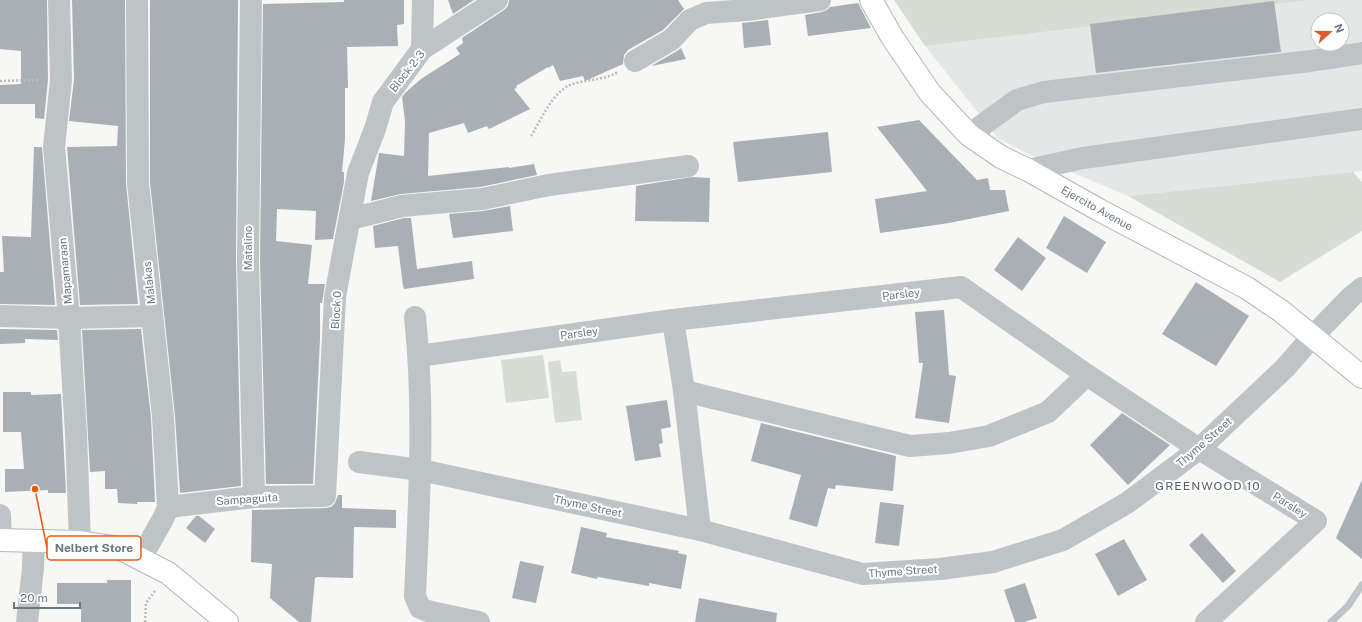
<svg xmlns="http://www.w3.org/2000/svg" width="1362" height="622" font-family="'Public Sans',sans-serif">
<style>
.built{fill:#e5e6e6;fill-rule:evenodd}
.green{fill:#d7dcd4}
.lines{fill:none;stroke-linecap:round;stroke-linejoin:round}
.stream{stroke:#bac4c9;stroke-width:7}
.building{fill:#a8b0b5}
.major-casing{stroke:#b2b7bb;stroke-width:24}
.path{stroke:#b9bcbe;stroke-width:2.5;stroke-dasharray:2 2;stroke-linecap:butt}
.minor{stroke:#bec3c6;stroke-width:22}
.major{stroke:#fff;stroke-width:22}
.labels{text-anchor:middle;stroke-width:4;stroke-linejoin:round;paint-order:stroke}
.street-label{font-size:11px;fill:#687784;stroke:#fff}
.neighbourhood-label{font-size:12px;letter-spacing:1px;fill:#56616a;stroke:#fff}
.leader{fill:none;stroke:#e8590c;stroke-width:1.5}
.callout-dot{fill:#e8590c;stroke:#fff;stroke-width:1.5}
.callout{fill:#fff;stroke:#e8590c;stroke-width:1.5}
.callout-label{font-size:12px;text-anchor:middle;font-weight:bold;fill:#687784}
</style>
<rect width="100%" height="100%" fill="#f7f7f5"/>
<path class="built" d="M1310,0H1362V171L1128,196L1026,153L999,139L925,46ZM1318,20H1342V44H1318Z"/>
<g class="green">
<path d="M894,0H1310L925,46Z"/>
<path d="M1353,172L1362,182V231L1280,282L1128,196Z"/>
<path d="M543,355L549,398L506,403L501,360Z"/>
<path d="M560,360L562,372L576,371L582,420L555,423L548,362Z"/>
</g>
<g class="lines">
<path class="stream" d="M1331,622L1348,606L1362,585"/>
</g>
<g class="building">
<path d="M0,0H47L48,80L44,119L35,118V104H0V85L21,84V51L0,49Z"/>
<path d="M72,0H125L126,183L138,304L80,305L67,147L117,146L118,126L69,121L74,80Z"/>
<path d="M150,0H238L236,260L241,486L180,493L175,416L150,182Z"/>
<path d="M344,0H404V24L397,25L398,46L347,47L348,88H345V139L342,172H344V182L333,239L315,240L316,211L277,209L276,241L312,245L308,284H325L322,303H320V339L313,484H266L260,260L263,4L344,2Z"/>
<path d="M448,0H474L453,14Z"/>
<path d="M509,0H678L684,9L663,30L628,50L624,55L623,64L585,81L583,76L560,81L553,65L548,68V67L516,86L517,88L514,89L530,109L489,129L487,126L468,133L464,123L429,133L428,176L509,167V168L534,164L537,175L480,187L401,194L371,201L379,153L404,156L405,121L402,97L405,93L421,79L460,54L456,48L463,43L462,38L504,10L508,6Z"/>
<path d="M1274,1L1281,52L1096,73L1090,24Z"/>
<path d="M858,3L871,28L808,36L805,15L822,12L827,10L830,7Z"/>
<path d="M768,20L771,45L744,48L742,23Z"/>
<path d="M681,48L686,59L651,66L677,51Z"/>
<path d="M919,120L977,180L988,178L990,190H1005L1009,211L949,223L880,233L875,199L927,191L877,127Z"/>
<path d="M828,132L832,172L738,182L733,142Z"/>
<path d="M34,147H42L55,305L0,304V272H4L2,236L31,237Z"/>
<path d="M692,177L710,178L709,222L635,221L636,186Z"/>
<path d="M510,206L513,231L453,238L449,214L483,211Z"/>
<path d="M1064,216L1106,242L1087,273L1046,248Z"/>
<path d="M404,218H411L417,269L472,261L474,279L404,289L403,286L398,246L375,248L373,226Z"/>
<path d="M1018,237L1046,258L1022,291L994,270Z"/>
<path d="M1196,282L1249,316L1216,366L1162,334Z"/>
<path d="M944,310L949,375L956,376L949,423L915,418L923,363H919L915,312Z"/>
<path d="M0,329L57,330L58,340L25,339V343L0,344Z"/>
<path d="M141,329L151,418L155,502H137V504L118,503L117,489H105V471L90,472L82,330Z"/>
<path d="M3,392H31V395L61,394L66,493H48V490L5,492V469H24L21,432H3Z"/>
<path d="M667,400L671,427L661,429L663,443L659,444L661,457L635,461L626,406Z"/>
<path d="M1122,413L1170,445L1128,485L1090,445Z"/>
<path d="M761,423L896,456L893,491L836,485L835,489L828,488L817,527L789,519L801,475L751,461Z"/>
<path d="M1362,480V559L1336,538Z"/>
<path d="M338,495H342V508L396,510V528L354,527L353,578L317,577L315,578L311,622H299L270,598L272,564L251,562L252,510L326,508L331,507L335,503Z"/>
<path d="M880,502L904,505L899,546L875,543Z"/>
<path d="M196,516H199L215,529L205,543L186,528Z"/>
<path d="M581,527L607,533L606,537L679,551L678,553L687,555L681,589L649,583V586L598,577L597,579L571,573Z"/>
<path d="M1202,533L1236,571L1223,583L1189,545Z"/>
<path d="M1124,539L1147,580L1118,596L1095,554Z"/>
<path d="M520,561L544,566L536,603L512,598Z"/>
<path d="M107,580H131V622H81V604H57V583H107Z"/>
<path d="M1025,583L1037,618L1024,622H1015L1004,590Z"/>
<path d="M699,598L777,613L776,622H695Z"/>
</g>
<g class="lines">
<defs>
<g id="major">
<path d="M871,0L892,37L930,93L969,135L1001,157L1028,170L1101,211L1247,288L1281,311L1362,377"/>
<path d="M0,540L80,542L119,548L168,573L227,622"/>
</g>
</defs>
<use href="#major" class="major-casing"/>
<g class="path">
<path d="M0,81L40,80"/>
<path d="M531,136C541,120 552,93 570,85C585,79 603,81 618,72"/>
<path d="M145,622L146,603L155,591"/>
</g>
<g class="minor">
<path d="M59,0L61,80L54,147L69,318L76,434L80,542"/>
<path d="M137,0L138,183L163,417L168,507L164,517L141,558"/>
<path d="M251,0L248,260L254,497"/>
<path d="M422,49L423,0"/>
<path d="M635,61L671,40L690,20L706,13L747,10L820,0"/>
<path d="M969,135L1017,100L1044,92L1311,61L1362,53"/>
<path d="M1028,170L1083,158L1362,119"/>
<path d="M350,219L402,206L482,199L549,185L688,166"/>
<path d="M0,316L69,318L152,316"/>
<path d="M415,317C425,410 419,503 415,596L420,608L431,612L479,622"/>
<path d="M673,320L684,391L700,530"/>
<path d="M419,356L673,320L961,287L1087,375L1199,449L1316,521L1206,622"/>
<path d="M684,391L910,446L949,443L989,436L1048,412L1087,375"/>
<path d="M359,462L421,470L700,530L863,574L940,569L993,562L1063,540L1127,503L1199,449L1285,368L1313,336L1352,296L1362,288"/>
<path d="M168,507L254,497L325,496L335,297L358,173L375,129L383,102L422,49L497,0"/>
<path d="M0,515L1,540"/>
<path d="M27,622L33,568L34,540"/>
</g>
<use href="#major" class="major"/>
</g>
<g class="labels">
<g class="street-label">
<text transform="translate(407 71) rotate(-52)" y="4">Block 2-3</text>
<text transform="translate(1097 208) rotate(29)" y="4">Ejercito Avenue</text>
<text transform="translate(248 248) rotate(-90)" y="4">Matalino</text>
<text transform="translate(65 271) rotate(-95)" y="4">Mapamaraan</text>
<text transform="translate(149 283) rotate(-96)" y="4">Malakas</text>
<text transform="translate(901 294) rotate(-7)" y="4">Parsley</text>
<text transform="translate(336 310) rotate(-86)" y="4">Block 0</text>
<text transform="translate(579 333) rotate(-8)" y="4">Parsley</text>
<text transform="translate(1204 442) rotate(-41)" y="4">Thyme Street</text>
<text transform="translate(247 499) rotate(-4)" y="4">Sampaguita</text>
<text transform="translate(1290 505) rotate(32)" y="4">Parsley</text>
<text transform="translate(588 506) rotate(12)" y="4">Thyme Street</text>
<text transform="translate(903 571) rotate(-4)" y="4">Thyme Street</text>
</g>
<g class="neighbourhood-label">
<text x="1208" y="490">GREENWOOD 10</text>
</g>
</g>
<path class="leader" d="M35 489L47 548"/>
<circle class="callout-dot" cx="35" cy="489" r="4"/>
<rect class="callout" x="47" y="536" width="94" height="24" rx="4"/>
<g class="callout-label">
<text x="94" y="552">Nelbert Store</text>
</g>
<g transform="translate(1330 32) rotate(69)"><circle r="19" fill="#ffffff" stroke="#c3c9ce"/>
<path d="M0-3L7 15L0 10L-7 15Z" fill="#da5b32"/>
<text y="-6" font-size="11" font-weight="bold" text-anchor="middle" fill="#687784">N</text>
</g>
<path d="M14 602v6h66v-6" fill="none" stroke="#687784" stroke-width="2"/>
<text x="20" y="602" font-size="12" fill="#687784" stroke="#ffffff" stroke-width="3" paint-order="stroke">20 m</text>
</svg>
